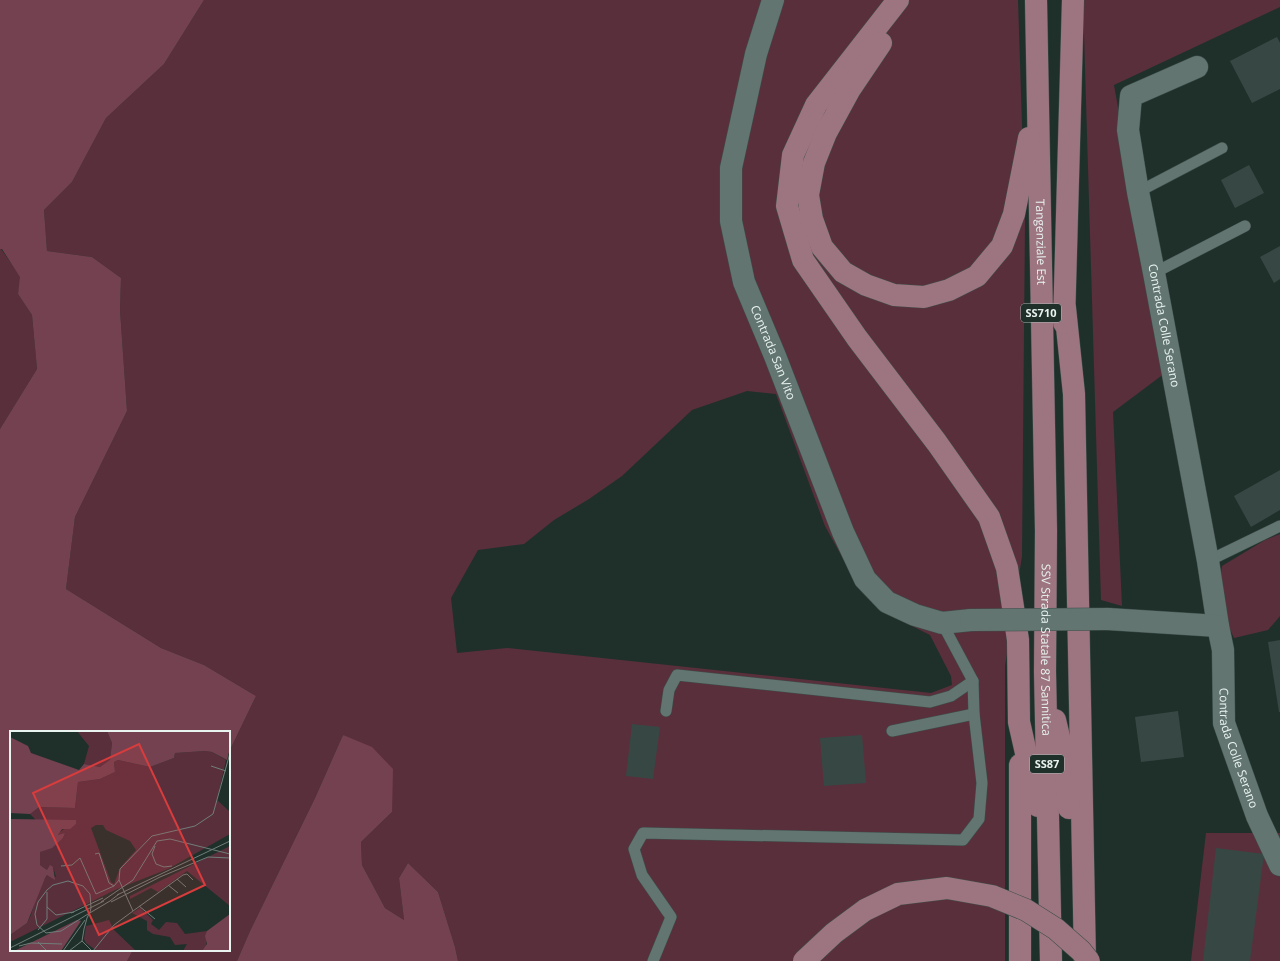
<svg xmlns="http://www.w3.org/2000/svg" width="1280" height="961" font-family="'Open Sans',sans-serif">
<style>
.green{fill:#5a2f3c;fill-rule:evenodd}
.forest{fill:#744151}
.building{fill:#374844}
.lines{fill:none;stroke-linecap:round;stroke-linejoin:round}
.service-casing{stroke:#3d4d49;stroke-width:12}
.minor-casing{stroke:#3d4d49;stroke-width:23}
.primary-casing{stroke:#3d4d49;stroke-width:23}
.service{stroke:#627570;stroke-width:11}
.minor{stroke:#627570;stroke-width:22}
.primary{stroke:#9c7581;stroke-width:22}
.minor-bridge-casing{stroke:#3d4d49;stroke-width:23;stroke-linecap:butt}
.primary-bridge-casing{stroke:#3d4d49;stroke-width:23;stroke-linecap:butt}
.minor-bridge{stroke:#627570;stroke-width:22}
.primary-bridge{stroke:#9c7581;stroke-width:22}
.labels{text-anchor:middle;stroke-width:3;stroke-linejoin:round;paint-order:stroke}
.shield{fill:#1f302b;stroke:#acb8b5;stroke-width:1}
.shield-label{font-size:11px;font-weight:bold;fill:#e9f3f0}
.street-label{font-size:12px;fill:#e9f3f0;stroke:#1f302b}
.inset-road{fill:none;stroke:#707e7a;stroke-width:1}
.view{fill:#d83c3c;fill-opacity:0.15;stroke:#d83c3c;stroke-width:2}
.inset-edge{fill:none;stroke:#e9f3f0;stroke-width:2}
</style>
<rect width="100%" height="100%" fill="#1f302b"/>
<g class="green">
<path d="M204,0H1018L1025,220L1022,556L1005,666V961H458L455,947L438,892L408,863L399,878L404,920L385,908L362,865L361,842L392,812L343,735L315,798L250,931L237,961H127L133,950H229V752L256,696L204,665L161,648L66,589L75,517L127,411L120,310L121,278L92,257L47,251L44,210L72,182L106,118L164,64ZM747,391L776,394L825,526L852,575L868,596L902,621L930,635L951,676L952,685L931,693L507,648L457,653L451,598L478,550L524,544L554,520L589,499L622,476L692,410Z"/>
<path d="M1083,0H1280V7L1114,85L1165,373L1113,412L1122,606L1101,600Z"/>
<path d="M0,249H1L21,277L18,294L32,315L37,369L0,429Z"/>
<path d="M1280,534V616L1268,630L1234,638L1222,612L1220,580L1222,566L1265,540Z"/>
<path d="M1206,833H1280V961H1191Z"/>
</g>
<g class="forest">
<path d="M0,0H204L164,64L106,118L72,182L44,210L47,251L92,257L121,278L120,310L127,411L75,517L66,589L161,648L204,665L256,696L229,752V732H11V950H133L127,961H0V429L37,369L32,315L18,294L20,277L2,249H0Z"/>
<path d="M343,735L372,747L393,769L392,812L361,842L362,865L385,908L404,920L399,878L408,863L438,892L455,947L458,961H237L250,931L315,798Z"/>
</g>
<g class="building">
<path d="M1277,37L1280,43V89L1252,103L1230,61Z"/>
<path d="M1249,165L1264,193L1235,208L1221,180Z"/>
<path d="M1280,246V279L1274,283L1260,257Z"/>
<path d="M1280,470V510L1251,527L1234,496Z"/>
<path d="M1280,640V712H1279L1268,642Z"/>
<path d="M1178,711L1184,757L1141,762L1135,717Z"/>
<path d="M632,724L660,727L653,779L626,776Z"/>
<path d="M862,735L866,783L824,786L820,738Z"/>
<path d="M1216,848L1264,854L1250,961H1203Z"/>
</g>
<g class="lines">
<defs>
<g id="service">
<path d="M1138,192L1222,148"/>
<path d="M1154,273L1245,226"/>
<path d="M1208,561L1280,526"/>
<path d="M666,711L669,690L677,675L930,702L951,696L973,681"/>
<path d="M892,731L974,714"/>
<path d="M653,961L671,917L642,875L634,849L643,833L963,840L979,819L982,783L974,714L973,681L942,623"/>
</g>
<g id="minor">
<path id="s1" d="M773,0L756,54L731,168V221L744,282L775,356L843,532L865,579L887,602L915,615L942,623L971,620"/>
<path id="s2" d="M1197,67L1131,96L1128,130L1138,192L1154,273L1208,561L1218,626"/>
<path id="s3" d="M1108,619L1218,626L1223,650L1224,723L1257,816L1280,865"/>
</g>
<g id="primary">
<path d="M898,0L816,105L793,155L787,206L803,260L857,338L937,443L989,517L1007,568L1018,640L1019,722L1038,806"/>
<path id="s4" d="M1036,0L1046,531L1045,672L1051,961"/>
<path d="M881,43L850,89L826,133L814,163L808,195L812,219L822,247L843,272L866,285L894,295L924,297L949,290L977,276L1002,246L1014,214L1029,138"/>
<path d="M1065,308L1074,394L1085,961"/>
<path d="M1064,323L1073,0"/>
<path d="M1055,720L1065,762L1069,808"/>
<path d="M1020,765V961"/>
</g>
</defs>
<use href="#service" class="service-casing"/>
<use href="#minor" class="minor-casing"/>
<use href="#primary" class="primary-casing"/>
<use href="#service" class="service"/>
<use href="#minor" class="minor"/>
<use href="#primary" class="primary"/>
<defs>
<path id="minor-bridge" d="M971,620L1108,619"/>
<path id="primary-bridge" d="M804,961L834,933L865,910L898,894L947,888L992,896L1026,910L1056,929L1081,951L1089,961"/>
</defs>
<use href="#minor-bridge" class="minor-bridge-casing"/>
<use href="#primary-bridge" class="primary-bridge-casing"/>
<use href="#minor-bridge" class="minor-bridge"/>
<use href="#primary-bridge" class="primary-bridge"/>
</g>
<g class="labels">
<g class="shield">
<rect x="1021" y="304" width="40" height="18" rx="3"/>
<rect x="1030" y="755" width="34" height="18" rx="3"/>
</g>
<g class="shield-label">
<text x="1041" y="317">SS710</text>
<text x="1047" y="768">SS87</text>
</g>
<g class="street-label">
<text dy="4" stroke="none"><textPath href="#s4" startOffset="242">Tangenziale Est</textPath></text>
<text dy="4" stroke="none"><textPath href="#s2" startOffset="305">Contrada Colle Serano</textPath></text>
<text dy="4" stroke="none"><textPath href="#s1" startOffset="365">Contrada San Vito</textPath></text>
<text dy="4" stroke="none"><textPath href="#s4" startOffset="650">SSV Strada Statale 87 Sannitica</textPath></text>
<text dy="4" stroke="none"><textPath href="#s3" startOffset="235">Contrada Colle Serano</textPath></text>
</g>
</g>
<g transform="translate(10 731)">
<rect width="220" height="220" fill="#1f302b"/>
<path d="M67,0H97L102,12L100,30L90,36L74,33L79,15ZM195,20L202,21L216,29L207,69L220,81V103L158,138L107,158L0,211V204L17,192L21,184L29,156L37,144L46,146L43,136L37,139L30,134V121L53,107L55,102L48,105L49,102L65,89H26L20,83L21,81L29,76L65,77L68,51L90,48L105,41L104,31L108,29L140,36L164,27L165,22ZM86,94H93L96,99L120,110L126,119L110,137L104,153L101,151L81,97ZM220,115V175L177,140L148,161L141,157L120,168V165ZM130,177L140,186L143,189L141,193L149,199L156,191L167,192L175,203L197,200L196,216L192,220H173L177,213L165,214L160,206L143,203L137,199V190L122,182ZM99,189L104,199L126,220H87L76,212L74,208L76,195Z" fill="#5a2f3c" fill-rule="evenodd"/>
<path d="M97,0H220V17L217,29L202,21L195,20L165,22L164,27L140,36L108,29L104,31L105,41L90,48L68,51L65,77L29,76L20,83L0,82V6L18,15L21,22L69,39L74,33L90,36L100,29L102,12ZM0,88L66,89V93L60,98H52L48,104L55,102L53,107L42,117L30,121V134L37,139L40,134L43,136L45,149L37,144L35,147L17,192L0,204ZM220,183V220H192L197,213L195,205L197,200ZM67,189L71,190L51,220H4Z" fill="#744151"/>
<path class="inset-road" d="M201,35L216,40M145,115L142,123L146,133L154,136L162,135M85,123L89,122L99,152L104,155M51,135L62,134L70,127L86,163L104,155L109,149M150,146L198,126L220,127M167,148L176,156M158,154L168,162M107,164L220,110M91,171L123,149L147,110L160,108L220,123M101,171L150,146M129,175L145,188M37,176L46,184L64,181M123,180L173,144L177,143L183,149M61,182L93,167M28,199L37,188V161M72,210L82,220M28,211L37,220M9,215L21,212L52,213M0,217L94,170M53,220L75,189M59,220L72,210L74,198L77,187L80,181L81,177L80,163L73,155L58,150L43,154L37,159L28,171L25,183L27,194L36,202L51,200L78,183L100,170L109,163M83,220L104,194L123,180L109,149L110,138L142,105L185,95L203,83L220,22"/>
<path class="view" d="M129,13L195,154L89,204L23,62Z"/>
<rect width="220" height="220" class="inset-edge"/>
</g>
</svg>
